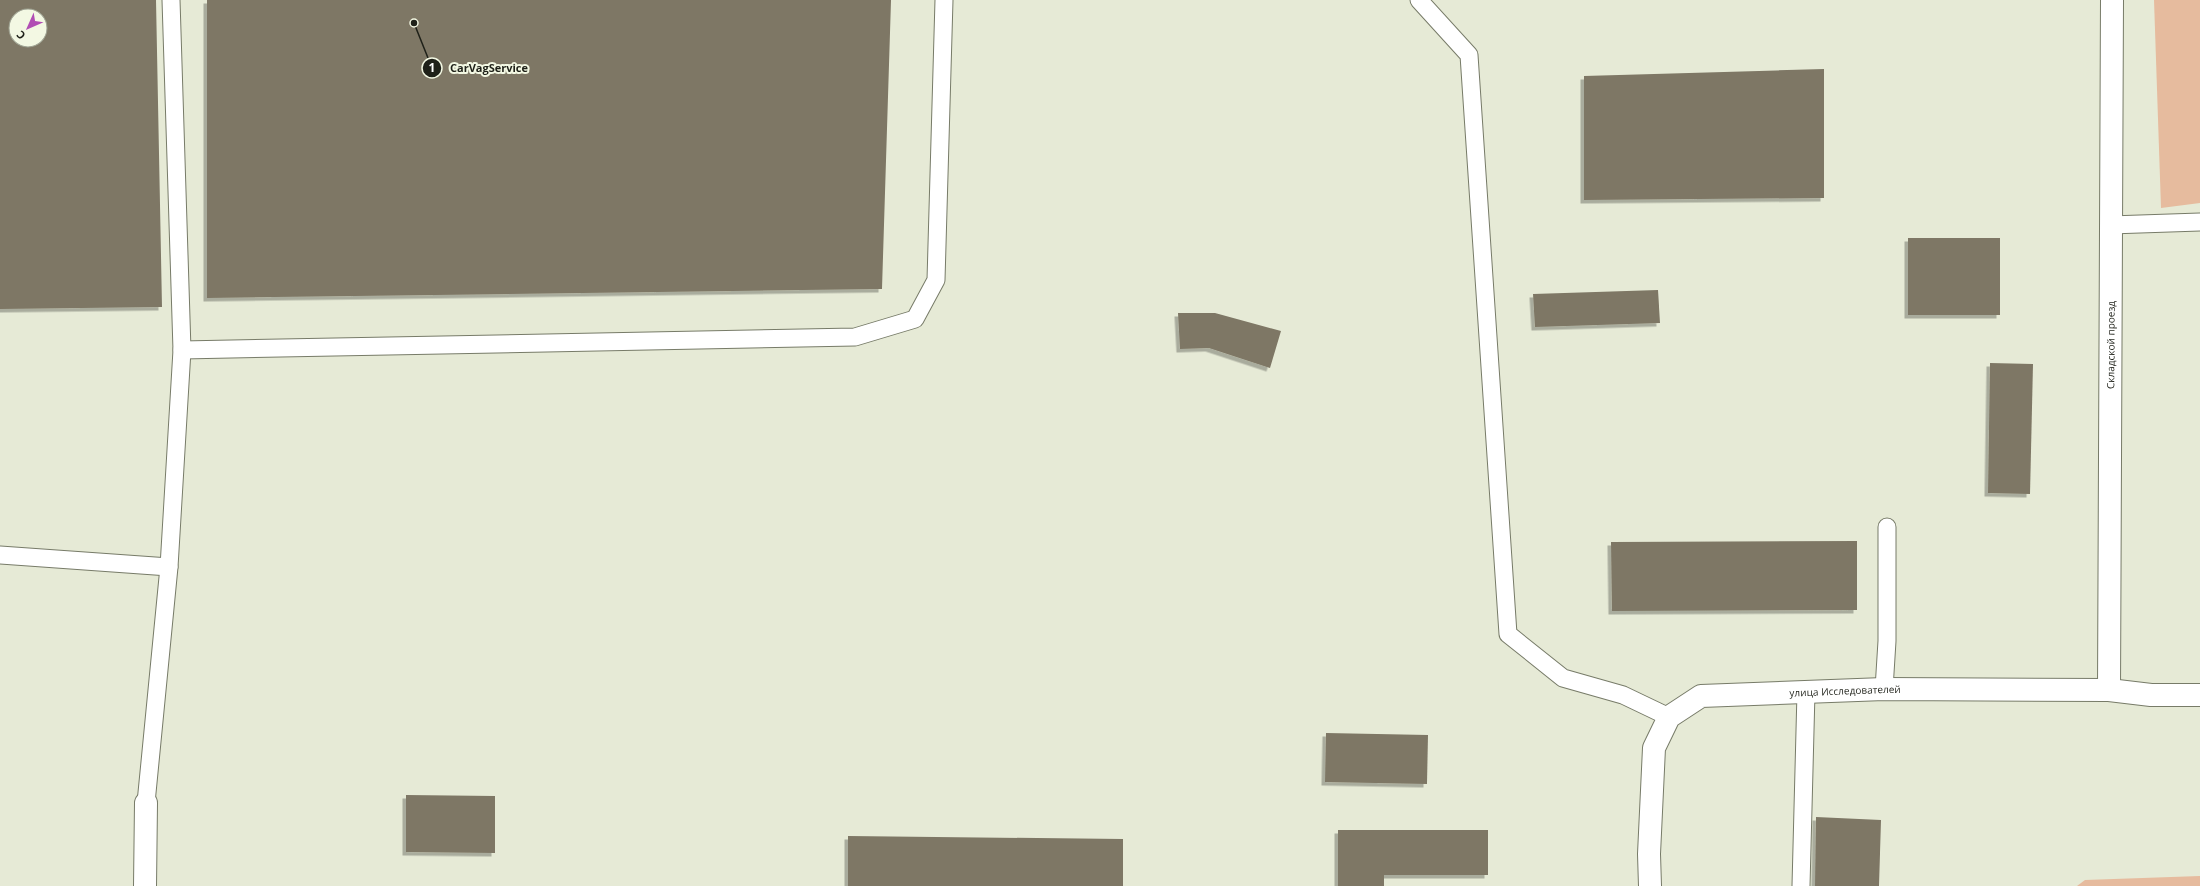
<svg xmlns="http://www.w3.org/2000/svg" width="2200" height="886" font-family="'Open Sans',sans-serif">
<style>
.green{fill:#e6bb9e}
.building{fill:#7e7765;fill-rule:evenodd;filter:url(#shadow)}
.lines{fill:none;stroke-linecap:round;stroke-linejoin:round}
.service-casing{stroke:#777b68;stroke-width:19}
.minor-casing{stroke:#777b68;stroke-width:24}
.service{stroke:#fff;stroke-width:17}
.minor{stroke:#fff;stroke-width:22}
.labels{text-anchor:middle;stroke-width:4;stroke-linejoin:round;paint-order:stroke}
.street-label{font-size:10px;fill:#1f2119;stroke:#f3f8e3}
.leader{fill:none;stroke:#1f2119;stroke-width:1.5}
.callout-dot{fill:#1f2119;stroke:#f3f8e3;stroke-width:1.5}
.mark-label{font-size:12px;text-anchor:middle;font-weight:bold;fill:#fff}
.callout-label{font-size:11px;text-anchor:middle;font-weight:bold;fill:#1f2119;stroke:#f3f8e3;stroke-width:4;stroke-linejoin:round;paint-order:stroke}
</style>
<defs>
<filter id="shadow"><feDropShadow dx="-3.5" dy="3.5" stdDeviation="0" flood-color="#0004"/></filter>
</defs>
<rect width="100%" height="100%" fill="#e6ead6"/>
<g class="green">
<path d="M2154,0H2200V203L2161,208Z"/>
<path d="M2200,876V886H2077L2085,880Z"/>
</g>
<g class="building">
<path d="M0,0H156L162,307L0,309ZM16,16H40V40H16Z"/>
<path d="M207,0H891L882,289L207,298Z"/>
<path d="M1824,69V198L1584,200V76Z"/>
<rect x="1908" y="238" width="92" height="77"/>
<path d="M1658,290L1660,323L1535,327L1533,294Z"/>
<path d="M1178,313H1215L1281,331L1270,368L1209,348L1180,349Z"/>
<path d="M1990,363L2033,364L2030,494L1988,493Z"/>
<path d="M1857,541V610L1612,611L1611,542Z"/>
<path d="M1326,733L1428,735L1427,784L1325,782Z"/>
<path d="M406,795L495,796V853L406,852Z"/>
<path d="M1816,817L1881,820L1879,886H1815Z"/>
<path d="M1338,830H1488V875H1384V886H1338Z"/>
<path d="M848,836L1123,839V886H848Z"/>
</g>
<g class="lines">
<defs>
<g id="service">
<path d="M1419,0L1469,55L1508,634L1563,678L1623,695L1669,717"/>
<path d="M2110,225L2200,222"/>
<path d="M182,350L855,337L915,319L936,280L944,0"/>
<path d="M0,555L169,567"/>
<path d="M1884,689L1887,641V527"/>
<path d="M146,803L169,567L182,350L171,0"/>
<path d="M1801,886L1806,692"/>
</g>
<g id="minor">
<path id="s1" d="M2109,690L2112,0"/>
<path d="M145,886L146,803"/>
<path id="s2" d="M1650,886L1649,854L1654,748L1669,717L1701,696L1884,689L2109,690L2151,695H2200"/>
</g>
</defs>
<use href="#service" class="service-casing"/>
<use href="#minor" class="minor-casing"/>
<use href="#service" class="service"/>
<use href="#minor" class="minor"/>
</g>
<g class="labels">
<g class="street-label">
<text dy="4" stroke="none"><textPath href="#s1" startOffset="345">Складской проезд</textPath></text>
<text dy="4" stroke="none"><textPath href="#s2" startOffset="355">улица Исследователей</textPath></text>
</g>
</g>
<path class="leader" d="M414 23L432 68"/>
<g class="callout-dot">
<circle cx="414" cy="23" r="4"/>
<circle cx="432" cy="68" r="10"/>
</g>
<g class="mark-label">
<text x="432" y="72">1</text>
</g>
<g class="callout-label">
<text x="489" y="72">CarVagService</text>
</g>
<g transform="translate(28 28) rotate(225)"><circle r="19" fill="#f3f8e3" stroke="#9ea292"/>
<path d="M0-3L7 15L0 10L-7 15Z" fill="#b14db4"/>
<text y="-6" font-size="11" font-weight="bold" text-anchor="middle" fill="#1f2119">С</text>
</g>
</svg>
